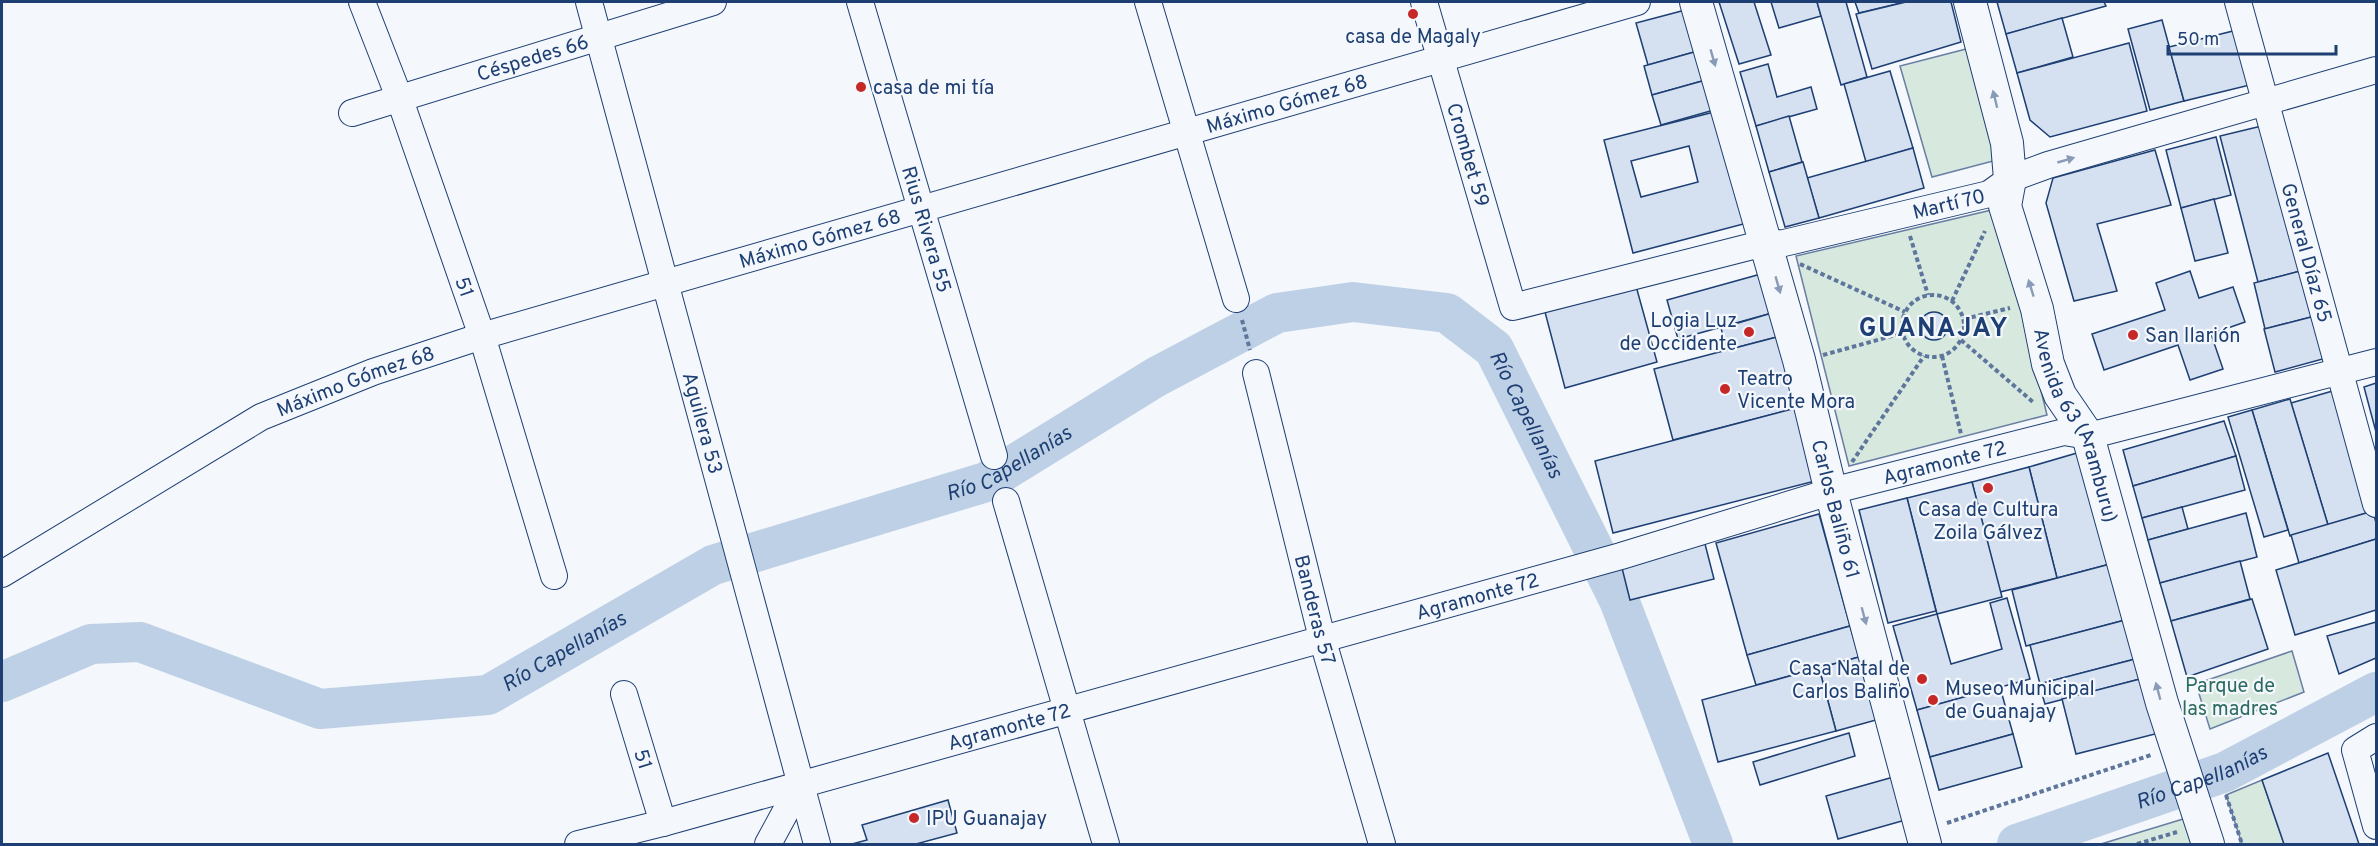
<svg xmlns="http://www.w3.org/2000/svg" width="2378" height="846" font-family="Overpass,sans-serif">
<style>
.green{fill:#d7e8df;stroke:#687fa3;stroke-width:1.5}
.lines{fill:none;stroke-linecap:round;stroke-linejoin:round}
.river{stroke:#bed0e5;stroke-width:40}
.building{fill:#d5e0f0;stroke:#1d3f73;stroke-width:1.5;fill-rule:evenodd}
.minor-casing{stroke:#1d3f73;stroke-width:28}
.major-casing{stroke:#1d3f73;stroke-width:34}
.path{stroke:#5e769c;stroke-width:4;stroke-dasharray:4.5 3;stroke-linecap:butt}
.minor{stroke:#f4f7fb;stroke-width:26}
.major{stroke:#f4f7fb;stroke-width:32}
.oneway{fill:#889bb7}
.poi-dot{fill:#c62828;stroke:#f4f7fb;stroke-width:2}
.labels{text-anchor:middle;stroke-width:4.5;stroke-linejoin:round;paint-order:stroke}
.poi-label{font-size:20px;fill:#1d3f73;stroke:#f4f7fb;text-anchor:start}
.street-label{font-size:20px;fill:#1d3f73;stroke:#f4f7fb}
.park-label{font-size:20px;fill:#2c6c60;stroke:#f4f7fb}
.water-label{font-size:21px;font-style:italic;fill:#1d3f73;stroke:#f4f7fb}
.district-label{font-size:26px;font-weight:bold;letter-spacing:1.5px;fill:#1d3f73;stroke:#f4f7fb}
</style>
<rect width="100%" height="100%" fill="#f4f7fb"/>
<g class="green">
<path d="M1974,47L1997,160L1932,177L1900,66Z"/>
<path d="M1996,209L2047,415L1849,466L1796,256Z"/>
<path d="M2292,651L2304,692L2210,729L2196,684Z"/>
<path d="M2262,780L2284,844H2242L2226,795Z"/>
<path d="M2193,816L2202,844H2101Z"/>
</g>
<g class="lines">
<g class="river">
<path id="s1" d="M2,682L91,644L140,642L320,709L488,695L713,565L986,482L1156,377L1277,313L1353,302L1447,313L1494,349L1619,600L1713,844"/>
<path id="s2" d="M2017,844L2225,772L2376,692"/>
</g>
</g>
<g class="building">
<path d="M1719,2H1754L1771,55L1739,64Z"/>
<path d="M1771,2H1817L1821,16L1779,28Z"/>
<path d="M1817,2H1846L1867,77L1841,85Z"/>
<path d="M1855,2H1905L1859,13Z"/>
<path d="M1906,2H1951L1961,42L1872,69L1856,14Z"/>
<path d="M1997,2H2104L2106,6L2006,34Z"/>
<path d="M1693,8L1705,49L1648,65L1636,23Z"/>
<path d="M2062,18L2073,57L2017,73L2006,34Z"/>
<path d="M2162,20L2184,101L2150,110L2128,29Z"/>
<path d="M2241,29L2258,83L2184,101L2169,47Z"/>
<path d="M2129,43L2147,111L2050,137L2030,120L2017,73Z"/>
<path d="M1705,49L1713,78L1652,95L1644,66Z"/>
<path d="M1768,64L1777,97L1811,87L1817,109L1756,126L1740,72Z"/>
<path d="M1890,71L1913,148L1866,162L1844,84Z"/>
<path d="M1713,78L1721,108L1661,125L1652,95Z"/>
<path d="M1722,110L1751,222L1633,253L1604,140ZM1689,146L1698,182L1641,197L1631,161Z"/>
<path d="M1789,116L1802,162L1769,172L1756,126Z"/>
<path d="M2270,124L2308,269L2258,282L2220,136Z"/>
<path d="M2216,137L2231,195L2181,208L2166,150Z"/>
<path d="M1913,148L1924,188L1819,218L1807,178Z"/>
<path d="M2155,150L2171,205L2097,224L2117,291L2074,301L2046,203L2053,178Z"/>
<path d="M1803,162L1819,218L1785,227L1769,172Z"/>
<path d="M2214,199L2228,253L2195,261L2181,208Z"/>
<path d="M2308,269L2319,315L2265,329L2254,283Z"/>
<path d="M2190,271L2199,298L2233,287L2245,322L2211,334L2223,369L2190,380L2178,345L2104,370L2092,334L2165,310L2156,283Z"/>
<path d="M1761,274L1772,313L1678,339L1667,300Z"/>
<path d="M1636,286L1657,362L1565,388L1545,312Z"/>
<circle cx="1934" cy="326" r="14"/>
<path d="M1772,313L1777,337L1727,350L1721,328Z"/>
<path d="M2319,315L2330,357L2275,372L2264,329Z"/>
<path d="M1777,337L1796,408L1673,440L1654,369Z"/>
<path d="M2376,383V432L2364,387Z"/>
<path d="M2336,390L2373,511L2328,525L2291,403Z"/>
<path d="M2290,399L2328,525L2290,536L2252,410Z"/>
<path d="M1796,408L1815,481L1613,533L1595,461Z"/>
<path d="M2252,410L2288,530L2264,537L2228,417Z"/>
<path d="M2224,421L2236,456L2133,486L2123,450Z"/>
<path d="M2077,453L2114,563L2057,578L2029,467Z"/>
<path d="M2236,456L2245,490L2142,518L2133,486Z"/>
<path d="M2029,467L2057,578L2000,592L1972,482Z"/>
<path d="M1972,482L2002,597L1937,614L1907,498Z"/>
<path d="M1907,498L1936,611L1888,623L1859,510Z"/>
<path d="M2182,507L2188,529L2148,540L2142,518Z"/>
<path d="M2373,511L2376,523V539L2299,563L2291,535Z"/>
<path d="M2246,513L2257,557L2160,583L2148,540Z"/>
<path d="M1819,514L1850,626L1747,655L1716,543Z"/>
<path d="M2376,539V610L2295,635L2276,570Z"/>
<path d="M1705,544L1714,579L1630,600L1621,564Z"/>
<path d="M2240,561L2250,599L2171,621L2160,583Z"/>
<path d="M2114,563L2129,619L2026,646L2012,590Z"/>
<path d="M2007,598L2030,679L1917,710L1893,626L1937,614L1951,664L2002,649L1990,603Z"/>
<path d="M2252,599L2268,649L2187,677L2171,621Z"/>
<path d="M2129,619L2139,658L2040,684L2030,645Z"/>
<path d="M2376,622V658L2339,674L2327,636Z"/>
<path d="M1850,626L1859,657L1756,685L1747,655Z"/>
<path d="M1859,657L1876,720L1836,731L1819,668Z"/>
<path d="M2139,658L2144,678L2045,704L2039,684Z"/>
<path d="M1819,668L1836,731L1718,762L1702,700Z"/>
<path d="M2144,678L2159,733L2076,754L2062,699Z"/>
<path d="M2000,687L2013,734L1930,757L1917,710Z"/>
<path d="M1849,733L1855,756L1760,785L1753,762Z"/>
<path d="M2013,734L2022,767L1939,790L1930,757Z"/>
<path d="M2328,753L2359,844H2284L2262,780Z"/>
<path d="M1897,776L1909,819L1838,839L1826,796Z"/>
<path d="M948,800L957,833L916,844H852L867,840L862,825Z"/>
</g>
<g class="lines">
<defs>
<g id="minor">
<path id="s3" d="M362,2L399,97L482,336L554,576"/>
<path id="s4" d="M589,2L817,844"/>
<path id="s5" d="M860,2L994,456"/>
<path d="M1148,2L1236,299"/>
<path id="s6" d="M1424,2L1513,307L1761,244L1784,243L1989,194L2010,179L2048,165L2376,70"/>
<path id="s7" d="M2238,2L2376,504"/>
<path id="s8" d="M352,113L713,2"/>
<path id="s9" d="M1256,373L1322,638L1382,844"/>
<path d="M1006,501L1106,844"/>
<path id="s10" d="M2,574L261,417L373,372L482,336L1637,2"/>
<path id="s11" d="M624,694L663,823"/>
<path d="M2376,737L2355,750L2376,826"/>
<path id="s12" d="M578,844L663,823L1621,556L1843,488L2064,432L2088,436L2104,432L2376,362"/>
<path d="M768,844L801,783"/>
</g>
<g id="major">
<path id="s13" d="M1696,2L1799,360L1831,492L1925,844"/>
<path id="s14" d="M1970,2L2007,143L2010,179L2005,206L2037,309L2048,364L2060,395L2088,436L2162,703L2208,844"/>
</g>
</defs>
<use href="#minor" class="minor-casing"/>
<use href="#major" class="major-casing"/>
<g class="path">
<path d="M1910,236L1928,295"/>
<path d="M1800,264L1905,312"/>
<circle cx="1933" cy="326" r="31"/>
<path d="M1952,301L1985,231"/>
<path d="M1964,319L2010,308"/>
<path d="M1242,320L1250,350"/>
<path d="M1961,340L2033,402"/>
<path d="M1823,355L1903,333"/>
<path d="M1942,356L1961,434"/>
<path d="M1852,462L1924,356"/>
<path d="M2226,795L2242,844"/>
<path d="M1947,823L2151,755"/>
<path d="M2137,844L2177,832"/>
</g>
<use href="#minor" class="minor"/>
<use href="#major" class="major"/>
</g>
<defs><path id="oneway-solid" d="M-6-.8H1V-3.2L6.5 0L1 3.2V.8H-6Z" transform="scale(1.5)"/></defs>
<g class="oneway">
<use href="#oneway-solid" transform="translate(1713 58) rotate(74)"/>
<use href="#oneway-solid" transform="translate(1995 99) rotate(-104)"/>
<use href="#oneway-solid" transform="translate(2066 160) rotate(-16)"/>
<use href="#oneway-solid" transform="translate(1778 285) rotate(74)"/>
<use href="#oneway-solid" transform="translate(2031 288) rotate(-107)"/>
<use href="#oneway-solid" transform="translate(1864 616) rotate(75)"/>
<use href="#oneway-solid" transform="translate(2158 691) rotate(-105)"/>
</g>
<g class="poi-dot">
<circle cx="1413" cy="14" r="6"/>
<circle cx="861" cy="87" r="6"/>
<circle cx="1749" cy="332" r="6"/>
<circle cx="2133" cy="335" r="6"/>
<circle cx="1725" cy="389" r="6"/>
<circle cx="1988" cy="488" r="6"/>
<circle cx="1922" cy="679" r="6"/>
<circle cx="1933" cy="700" r="6"/>
<circle cx="914" cy="818" r="6"/>
</g>
<g class="labels">
<g class="poi-label">
<text x="1413" y="43" text-anchor="middle">casa de Magaly</text>
<text x="873" y="94">casa de mi tía</text>
<text x="1737" y="327" text-anchor="end">Logia Luz<tspan x="1737" dy="23">de Occidente</tspan></text>
<text x="2145" y="342">San Ilarión</text>
<text x="1737" y="385">Teatro<tspan x="1737" dy="23">Vicente Mora</tspan></text>
<text x="1988" y="516" text-anchor="middle">Casa de Cultura<tspan x="1988" dy="23">Zoila Gálvez</tspan></text>
<text x="1910" y="675" text-anchor="end">Casa Natal de<tspan x="1910" dy="23">Carlos Baliño</tspan></text>
<text x="1945" y="695">Museo Municipal<tspan x="1945" dy="23">de Guanajay</tspan></text>
<text x="926" y="825">IPU Guanajay</text>
</g>
<g class="street-label">
<text dy="7" stroke="none"><textPath href="#s8" startOffset="189">Céspedes 66</textPath></text>
<text dy="7" stroke="none"><textPath href="#s10" startOffset="1376">Máximo Gómez 68</textPath></text>
<text dy="7" stroke="none"><textPath href="#s6" startOffset="159">Crombet 59</textPath></text>
<text dy="7" stroke="none"><textPath href="#s6" startOffset="766">Martí 70</textPath></text>
<text dy="7" stroke="none"><textPath href="#s5" startOffset="237">Rius Rivera 55</textPath></text>
<text dy="7" stroke="none"><textPath href="#s10" startOffset="890">Máximo Gómez 68</textPath></text>
<text dy="7" stroke="none"><textPath href="#s7" startOffset="260">General Díaz 65</textPath></text>
<text dy="7" stroke="none"><textPath href="#s3" startOffset="303">51</textPath></text>
<text dy="7" stroke="none"><textPath href="#s10" startOffset="404">Máximo Gómez 68</textPath></text>
<text dy="7" stroke="none"><textPath href="#s4" startOffset="436">Aguilera 53</textPath></text>
<text dy="7" stroke="none"><textPath href="#s14" startOffset="441">Avenida 63 (Aramburu)</textPath></text>
<text dy="7" stroke="none"><textPath href="#s12" startOffset="1419">Agramonte 72</textPath></text>
<text dy="7" stroke="none"><textPath href="#s13" startOffset="526">Carlos Baliño 61</textPath></text>
<text dy="7" stroke="none"><textPath href="#s12" startOffset="933">Agramonte 72</textPath></text>
<text dy="7" stroke="none"><textPath href="#s9" startOffset="244">Banderas 57</textPath></text>
<text dy="7" stroke="none"><textPath href="#s12" startOffset="447">Agramonte 72</textPath></text>
<text dy="7" stroke="none"><textPath href="#s11" startOffset="68">51</textPath></text>
</g>
<g class="park-label">
<text x="2230" y="692">Parque de<tspan x="2230" dy="23">las madres</tspan></text>
</g>
<g class="water-label">
<text dy="7" stroke="none"><textPath href="#s1" startOffset="1692">Río Capellanías</textPath></text>
<text dy="7" stroke="none"><textPath href="#s1" startOffset="1080">Río Capellanías</textPath></text>
<text dy="7" stroke="none"><textPath href="#s1" startOffset="594">Río Capellanías</textPath></text>
<text dy="7" stroke="none"><textPath href="#s2" startOffset="196">Río Capellanías</textPath></text>
</g>
<g class="district-label">
<text x="1934" y="336">GUANAJAY</text>
</g>
</g>
<rect width="2378" height="846" fill="none" stroke="#1d3f73" stroke-width="6"/>
<path d="M2168 45v9h168v-9" fill="none" stroke="#1d3f73" stroke-width="3"/>
<text x="2177" y="45" font-size="18" fill="#1d3f73" stroke="#f4f7fb" stroke-width="4.5" paint-order="stroke">50 m</text>
</svg>
